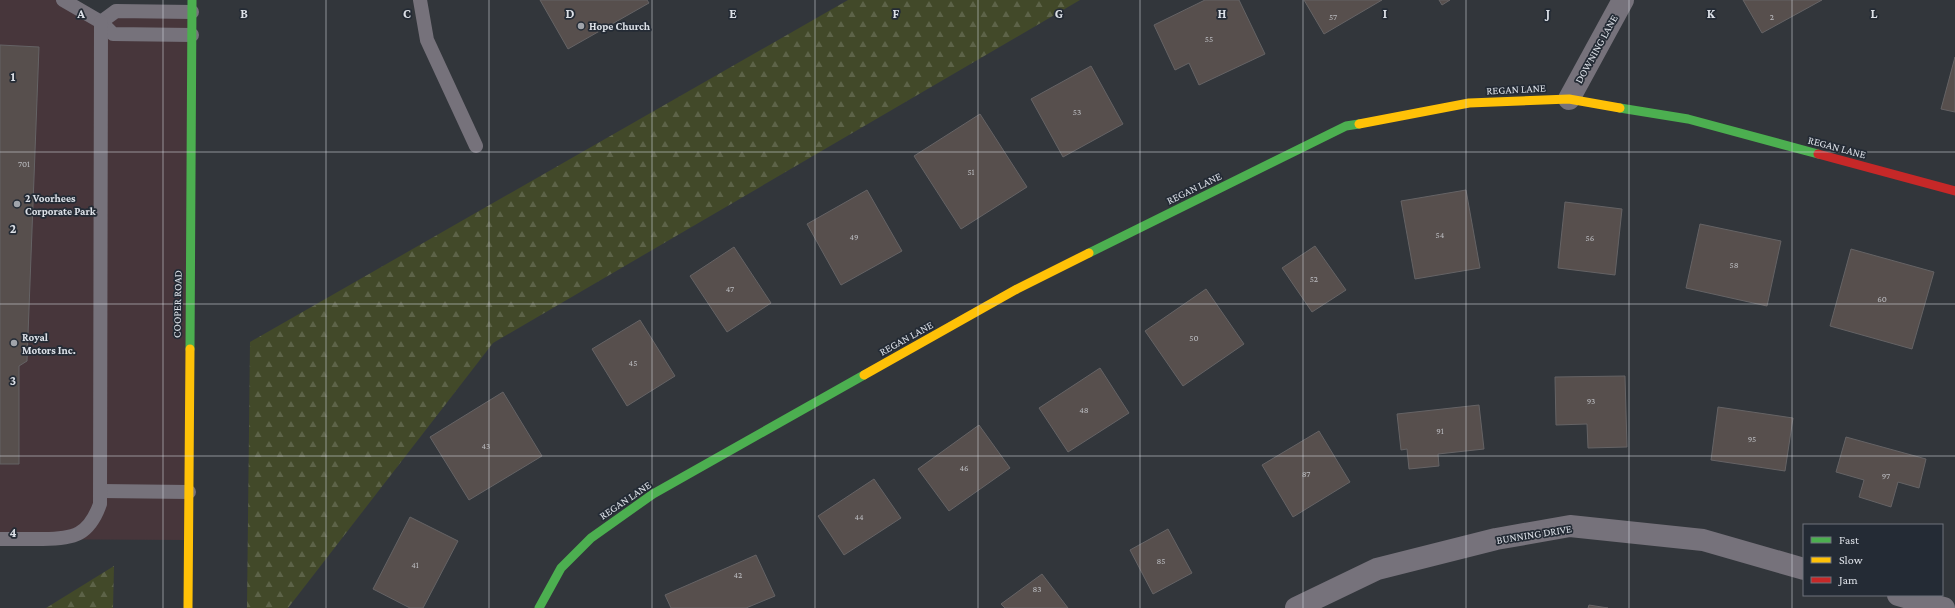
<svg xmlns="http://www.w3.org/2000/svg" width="1955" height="608" font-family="'Crimson Pro',serif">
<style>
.commercial{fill:#47363b}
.forest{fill:url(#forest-firs)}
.building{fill:#574f4d;stroke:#656365}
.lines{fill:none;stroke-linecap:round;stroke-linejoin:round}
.lane{stroke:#76727b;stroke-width:14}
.street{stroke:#76727b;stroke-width:22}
.fast{stroke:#4caf50;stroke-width:9}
.slow{stroke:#ffc107;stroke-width:9}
.jam{stroke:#c62828;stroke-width:9}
.grid{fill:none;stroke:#dce0e7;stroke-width:1;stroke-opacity:0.55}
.poi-dot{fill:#a0a4ab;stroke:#242b35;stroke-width:1.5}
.labels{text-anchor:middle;stroke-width:3.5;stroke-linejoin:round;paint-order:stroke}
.number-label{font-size:9px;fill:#bbbcc0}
.poi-label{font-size:11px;font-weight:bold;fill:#dce0e7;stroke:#242b35;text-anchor:start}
.street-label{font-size:11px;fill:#dce0e7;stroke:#242b35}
.grid-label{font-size:13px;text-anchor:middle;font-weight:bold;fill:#dce0e7;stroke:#242b35;stroke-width:3.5;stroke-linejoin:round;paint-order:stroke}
</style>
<defs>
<pattern id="forest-firs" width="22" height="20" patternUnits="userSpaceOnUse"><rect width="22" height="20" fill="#424929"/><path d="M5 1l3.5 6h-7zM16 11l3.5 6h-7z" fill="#5d6348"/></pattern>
</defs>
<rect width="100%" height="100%" fill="#32363b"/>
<path class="commercial" d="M0,0H63L101,22L116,11L192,12L188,540L0,539Z"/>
<g class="forest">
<path d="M848,0H1080L493,343L288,608H247L250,342Z"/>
<path d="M114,566L113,608H46Z"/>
</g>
<g class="building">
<path d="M540,0H647L649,3L568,49Z"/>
<path d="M1205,0H1239L1265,54L1199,85L1189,63L1175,70L1154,25Z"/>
<path d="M1304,0H1382L1324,34Z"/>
<path d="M1439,0H1450L1442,5Z"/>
<path d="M1743,0H1822L1762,33Z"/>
<path d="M0,45L39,47L27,361L19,366V464H0Z"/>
<path d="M1955,57V112L1941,109Z"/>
<path d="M1091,66L1123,124L1063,157L1031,99Z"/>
<path d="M980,114L1027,187L961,229L914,156Z"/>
<path d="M867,190L902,251L841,285L807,224Z"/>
<path d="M1466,190L1480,268L1415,279L1401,201Z"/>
<path d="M1565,202L1622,209L1615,275L1558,268Z"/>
<path d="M1700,224L1781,241L1767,306L1686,288Z"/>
<path d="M1315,246L1346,290L1312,312L1282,268Z"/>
<path d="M734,247L771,303L727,332L690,276Z"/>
<path d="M1851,249L1934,272L1912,349L1830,326Z"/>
<path d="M1206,289L1244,344L1183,386L1145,331Z"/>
<path d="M640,320L675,376L627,406L592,349Z"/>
<path d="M1100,368L1129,413L1068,452L1039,408Z"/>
<path d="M1625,376L1627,447L1588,448L1587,424L1556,425L1555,377Z"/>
<path d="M503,392L542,456L469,500L430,437Z"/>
<path d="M1479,405L1484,449L1438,454L1439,466L1409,469L1407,449L1401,450L1397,414Z"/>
<path d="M1718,407L1793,418L1785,471L1711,460Z"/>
<path d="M979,425L1010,468L949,511L918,469Z"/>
<path d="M1319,431L1350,482L1293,517L1262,465Z"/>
<path d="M1846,437L1926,459L1919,488L1898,482L1891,507L1859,497L1864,480L1836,472Z"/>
<path d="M874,479L901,518L844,555L818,516Z"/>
<path d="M410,517L458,541L423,608H410L373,589Z"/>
<path d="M1168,529L1192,573L1153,594L1130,550Z"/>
<path d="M756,555L775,596L746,608H671L665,595Z"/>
<path d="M1042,574L1068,608H1005L1001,604Z"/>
<path d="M1589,605L1608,608H1588Z"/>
</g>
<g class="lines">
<g class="lane">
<path d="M63,0L101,22L113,34L192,35"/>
<path d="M420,0L427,40L476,146"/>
<path d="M101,22L116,11L192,12"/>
<path d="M101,491L189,492"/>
<path d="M0,539C14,539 29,539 43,539C74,539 89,535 100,504L101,22"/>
</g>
<g class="street">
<path d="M1569,99L1623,0"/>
<path d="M1898,595L1944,608"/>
<path d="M1296,608L1377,569L1496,539L1570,526L1703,540L1804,569"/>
</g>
<g class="fast">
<path d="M1620,108L1688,119L1818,154"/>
<path d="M1089,253L1346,126L1359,124"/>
<path d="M190,349L192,0"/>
<path d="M539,608L561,568L591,538L653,494L864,375"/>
</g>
<g class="slow">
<path d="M1359,124L1469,103L1569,99L1620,108"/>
<path d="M864,375L1017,289L1089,253"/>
<path d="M188,608L190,349"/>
</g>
<path class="jam" d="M1818,154L1955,191"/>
</g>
<path class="grid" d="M163,0V608M326,0V608M489,0V608M652,0V608M815,0V608M978,0V608M1140,0V608M1303,0V608M1466,0V608M1629,0V608M1792,0V608M0,152H1955M0,304H1955M0,456H1955"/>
<g class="poi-dot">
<circle cx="581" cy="26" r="4"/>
<circle cx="17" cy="204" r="4"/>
<circle cx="14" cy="343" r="4"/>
</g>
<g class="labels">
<g class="number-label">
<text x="1333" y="20">57</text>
<text x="1772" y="20">2</text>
<text x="1209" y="42">55</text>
<text x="1077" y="115">53</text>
<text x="24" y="167">701</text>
<text x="971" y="175">51</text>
<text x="1440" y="238">54</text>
<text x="854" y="240">49</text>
<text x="1590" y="241">56</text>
<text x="1734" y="268">58</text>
<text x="1314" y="282">52</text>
<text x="730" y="292">47</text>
<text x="1882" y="302">60</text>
<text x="1194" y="341">50</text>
<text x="633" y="366">45</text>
<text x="1591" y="404">93</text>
<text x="1084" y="413">48</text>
<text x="1440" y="434">91</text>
<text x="1752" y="442">95</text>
<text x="486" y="449">43</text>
<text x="964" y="471">46</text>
<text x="1306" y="477">87</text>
<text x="1886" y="479">97</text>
<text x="859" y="520">44</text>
<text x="1161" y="564">85</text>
<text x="415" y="568">41</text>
<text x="738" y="578">42</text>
<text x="1037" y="592">83</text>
</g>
<g class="poi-label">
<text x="589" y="30">Hope Church</text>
<text x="25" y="202">2 Voorhees<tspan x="25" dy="13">Corporate Park</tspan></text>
<text x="22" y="341">Royal<tspan x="22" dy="13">Motors Inc.</tspan></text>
</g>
<g class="street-label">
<text transform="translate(1596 49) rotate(-61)" y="4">DOWNING LANE</text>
<text transform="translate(1516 89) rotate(-3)" y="4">REGAN LANE</text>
<text transform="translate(1837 147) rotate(15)" y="4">REGAN LANE</text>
<text transform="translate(1194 188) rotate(-26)" y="4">REGAN LANE</text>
<text transform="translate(177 304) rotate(-89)" y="4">COOPER ROAD</text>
<text transform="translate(906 338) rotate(-29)" y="4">REGAN LANE</text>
<text transform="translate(625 500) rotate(-34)" y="4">REGAN LANE</text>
<text transform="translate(1534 534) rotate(-9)" y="4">BUNNING DRIVE</text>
</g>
</g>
<g class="grid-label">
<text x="81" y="18">A</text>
<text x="244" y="18">B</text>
<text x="407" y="18">C</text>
<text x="570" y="18">D</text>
<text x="733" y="18">E</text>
<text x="896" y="18">F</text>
<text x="1059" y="18">G</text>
<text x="1222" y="18">H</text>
<text x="1385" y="18">I</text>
<text x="1548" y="18">J</text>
<text x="1711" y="18">K</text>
<text x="1874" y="18">L</text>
<text x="13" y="81">1</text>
<text x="13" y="233">2</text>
<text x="13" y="385">3</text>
<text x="13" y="537">4</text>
</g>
<rect x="1803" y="524" width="140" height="72" fill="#242b35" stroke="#6e737c"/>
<rect x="1811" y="537" width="20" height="6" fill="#4caf50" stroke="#6e737c"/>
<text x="1839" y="544" font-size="12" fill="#dce0e7">Fast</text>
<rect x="1811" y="557" width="20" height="6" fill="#ffc107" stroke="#6e737c"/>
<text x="1839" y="564" font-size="12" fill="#dce0e7">Slow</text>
<rect x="1811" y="577" width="20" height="6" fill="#c62828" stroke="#6e737c"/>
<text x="1839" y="584" font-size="12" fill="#dce0e7">Jam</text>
</svg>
